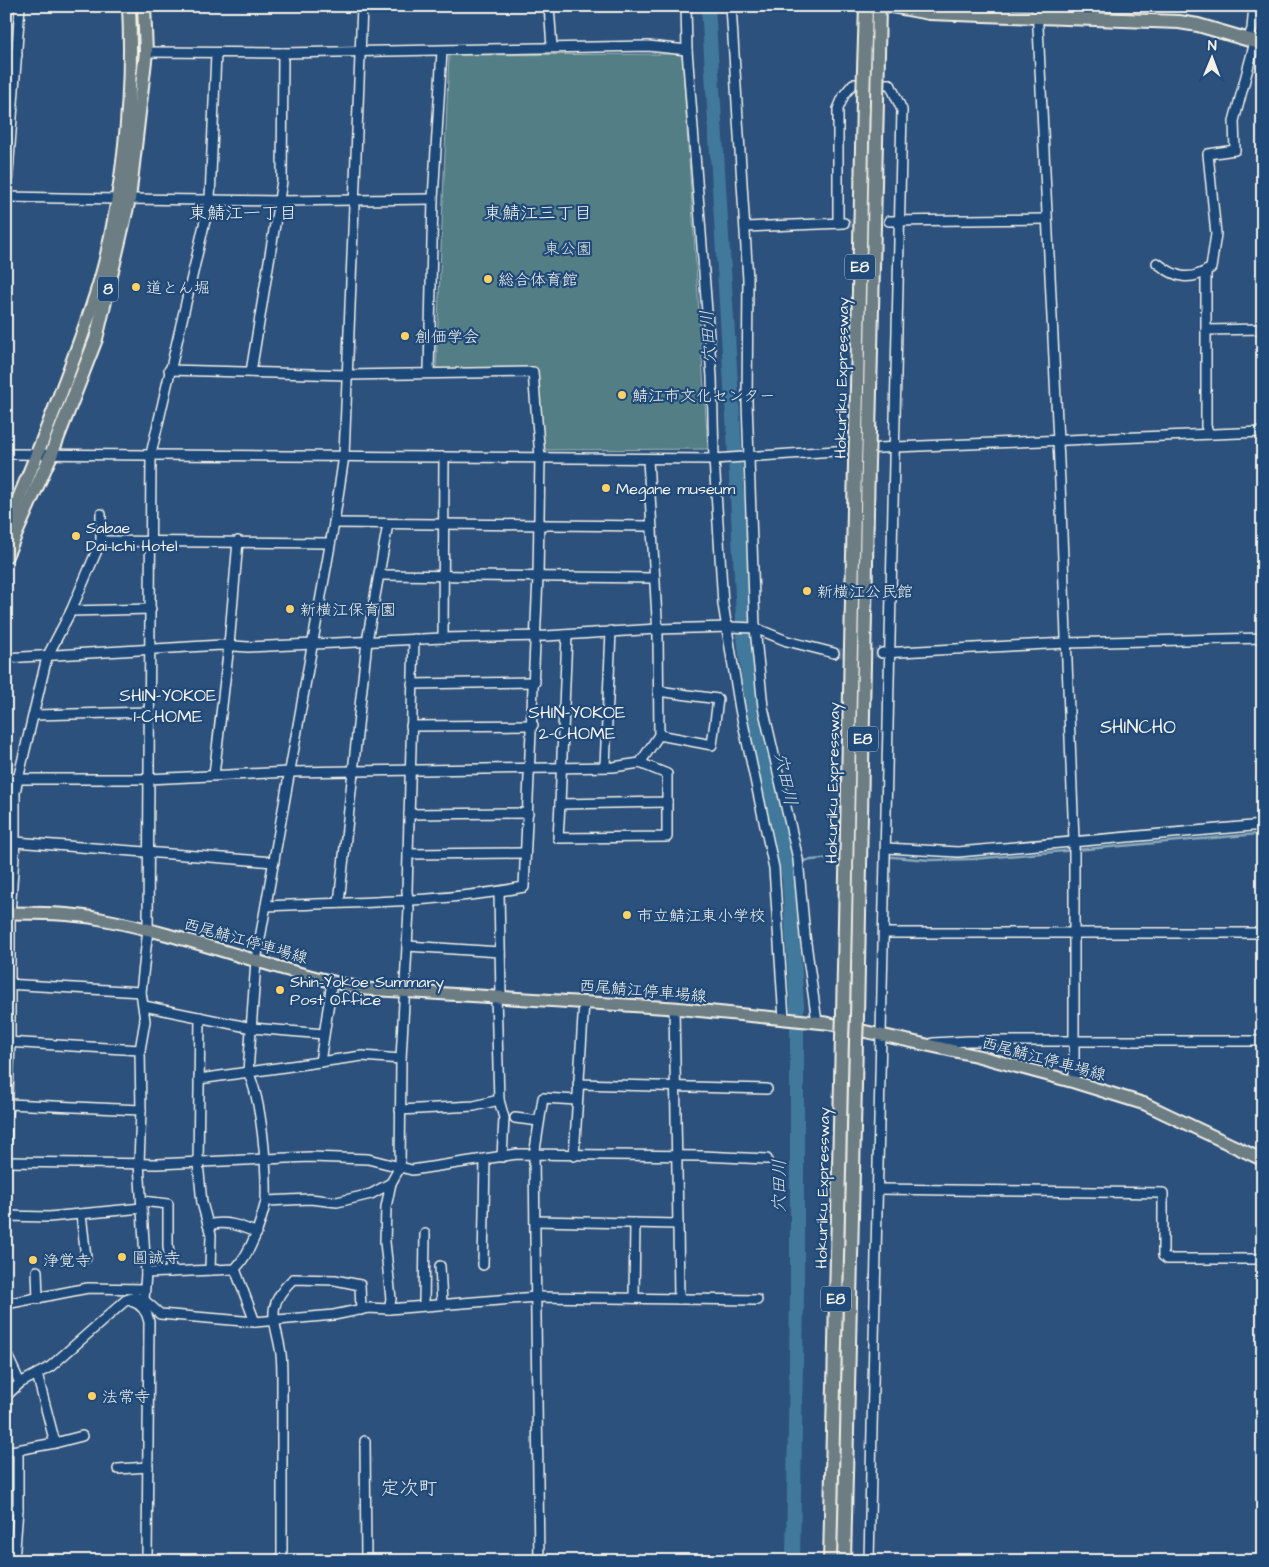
<svg xmlns="http://www.w3.org/2000/svg" width="1269" height="1567" font-family="'Architects Daughter','Klee One',sans-serif">
<style>
.green{fill:#527e86;stroke:#a3b8b7}
.lines{fill:none;stroke-linecap:round;stroke-linejoin:round}
.stream{stroke:#89a9ba;stroke-width:2.5}
.river{stroke:#41799c;stroke-width:14}
.minor-tunnel{stroke:#4b698d;stroke-width:9;stroke-dasharray:9 4.5;stroke-linecap:butt}
.minor-casing{stroke:#f4f1e8;stroke-width:12}
.major-casing{stroke:#f4f1e8;stroke-width:15}
.highway-casing{stroke:#f4f1e8;stroke-width:16}
.minor{stroke:#1f4a7a;stroke-width:9}
.major{stroke:#6c7e84;stroke-width:11}
.highway{stroke:#6c7e84;stroke-width:12}
.highway-bridge-casing{stroke:#f4f1e8;stroke-width:16;stroke-linecap:butt}
.highway-bridge{stroke:#6c7e84;stroke-width:12}
.poi-dot{fill:#ffd166;stroke:#1f4a7a;stroke-width:2}
.labels{text-anchor:middle;stroke-width:4.5;stroke-linejoin:round;paint-order:stroke}
.shield{fill:#1f4a7a;stroke:#b4bfc7;stroke-width:1}
.shield-label{font-size:15px;font-weight:bold;fill:#f4f1e8}
.park-label{font-size:16px;fill:#dce0d9;stroke:#1f4a7a}
.poi-label{font-size:16px;fill:#f4f1e8;stroke:#1f4a7a;text-anchor:start}
.street-label{font-size:16px;fill:#f4f1e8;stroke:#1f4a7a}
.neighbourhood-label{font-size:18px;fill:#f4f1e8;stroke:#1f4a7a}
.water-label{font-size:18px;font-style:italic;fill:#d9dfdd;stroke:#1f4a7a}
.quarter-label{font-size:19px;fill:#f4f1e8;stroke:#1f4a7a}
</style>
<rect width="100%" height="100%" fill="#2d517d"/>
<filter id="ink" filterUnits="userSpaceOnUse"><feTurbulence type="fractalNoise" baseFrequency=".02" numOctaves="2"/><feDisplacementMap in="SourceGraphic" scale="10" xChannelSelector="R" yChannelSelector="G"/><feConvolveMatrix kernelMatrix="1 2 1 2 8 2 1 2 1" color-interpolation-filters="sRGB"/></filter>
<g filter="url(#ink)">
<path class="green" d="M682,54L708,449L544,450L536,371L436,369L449,55Z"/>
<g class="lines">
<g class="stream">
<path d="M880,856L930,860L973,859L1258,834"/>
<path d="M801,861L832,858"/>
<path d="M785,862H795"/>
</g>
<path class="river" d="M708,6L734,434L744,637L752,709L789,878L797,1005V1293L793,1561"/>
<g class="minor-tunnel">
<path d="M844,223L889,221"/>
<path d="M834,653H882"/>
</g>
<defs>
<g id="minor">
<path d="M549,6L552,47"/>
<path d="M686,6L687,50L712,377L714,459L723,604L740,709L774,868L784,1019"/>
<path d="M731,6L748,280L747,402L755,628L763,707L798,859L805,936L817,1022"/>
<path d="M1037,6L1060,483L1074,840V1082"/>
<path d="M1248,40L1252,29L1254,6"/>
<path d="M146,52L283,53L648,46L687,50"/>
<path d="M6,55H17"/>
<path d="M6,197L117,199"/>
<path d="M129,199L279,201L433,199"/>
<path d="M6,201L20,6"/>
<path d="M889,221L1046,219"/>
<path d="M838,223V109L844,95L853,84H890L902,110L869,1561"/>
<path d="M745,227L844,223"/>
<path d="M1157,263C1176,278 1190,282 1211,268L1216,234L1208,154L1235,150L1234,121L1255,42"/>
<path d="M1206,271V426L1209,434"/>
<path d="M1206,330L1263,329"/>
<path d="M169,370L347,375L533,372L540,457L538,577L524,887C439,903 352,902 266,906"/>
<path d="M251,372L282,181L283,53"/>
<path d="M429,372L433,199L442,51"/>
<path d="M6,454L714,459L896,447L1263,432"/>
<path d="M101,514V541"/>
<path d="M334,523L651,526"/>
<path d="M380,575L654,578"/>
<path d="M71,611L151,609"/>
<path d="M567,635L560,804L667,802V774L640,763"/>
<path d="M443,638L444,457"/>
<path d="M882,653L1066,643L1263,638"/>
<path d="M6,658L221,645L248,647L443,638L546,636L657,629L730,627L755,628L787,641L834,653"/>
<path d="M412,684L535,682"/>
<path d="M658,691L718,699L712,745L659,735"/>
<path d="M35,715L148,712"/>
<path d="M411,726L533,725"/>
<path d="M605,766L611,631"/>
<path d="M214,775L229,645L238,541"/>
<path d="M6,779H148L290,772L613,767L640,763L659,735L658,636L648,459"/>
<path d="M560,804L558,838L667,837V802"/>
<path d="M409,814L528,813"/>
<path d="M15,842L274,862"/>
<path d="M886,848L958,852L1263,825"/>
<path d="M408,854L525,853"/>
<path d="M499,892L501,996"/>
<path d="M339,903L367,641L388,524"/>
<path d="M884,933H1263"/>
<path d="M407,946L500,952"/>
<path d="M6,984L141,992"/>
<path d="M144,1006L252,1028L324,1034"/>
<path d="M200,1017L198,1163L202,1203L211,1235L210,1270"/>
<path d="M6,1042L140,1050"/>
<path d="M933,1043L968,1041H1263"/>
<path d="M320,1062L332,982"/>
<path d="M199,1079L362,1056L401,1059"/>
<path d="M578,1084L767,1089"/>
<path d="M499,1100L504,1118L502,1157"/>
<path d="M8,1104L141,1110"/>
<path d="M400,1110L474,1106L499,1100L496,996"/>
<path d="M515,1118L539,1121"/>
<path d="M6,1147L10,1042V913L15,842V792L47,657L71,611L101,541L330,543"/>
<path d="M574,1156L584,1002"/>
<path d="M6,1162L157,1164L310,1157L368,1159L412,1170L517,1154L702,1156L767,1159"/>
<path d="M878,1189L1163,1193V1256L1167,1259H1263"/>
<path d="M142,1201L168,1204V1246L171,1272"/>
<path d="M266,1201C267,1168 262,1101 248,1072L256,961L334,523L344,456L362,6"/>
<path d="M81,1214L86,1258"/>
<path d="M6,1216L49,1217L142,1208"/>
<path d="M536,1221L678,1224L674,1008"/>
<path d="M678,1224L679,1299"/>
<path d="M208,1225C225,1220 241,1226 257,1233"/>
<path d="M483,1265L485,1159"/>
<path d="M440,1266L442,1303"/>
<path d="M235,1269L255,1322"/>
<path d="M37,1271L38,1299"/>
<path d="M146,1273L235,1269C252,1251 260,1225 266,1201L310,1199L337,1202L371,1194L391,1183"/>
<path d="M634,1298L635,1223"/>
<path d="M144,1300L146,1273L139,1163L141,1110L140,1050L145,1021L141,992L148,929L151,454L210,199L216,53"/>
<path d="M131,1301C141,1304 147,1311 149,1322L147,1561"/>
<path d="M6,1304L88,1288L144,1289"/>
<path d="M424,1305L425,1234"/>
<path d="M389,1309L391,1299L385,1242L386,1207L391,1183L400,1167L401,1059L409,909L407,891L414,639"/>
<path d="M6,1353L20,1383"/>
<path d="M6,1396L20,1383L50,1367L126,1300L135,1297L144,1300L160,1314L255,1322L334,1315L368,1308L389,1309L536,1297L757,1300"/>
<path d="M365,1441L366,1561"/>
<path d="M55,1443L82,1436"/>
<path d="M6,1452L55,1443L37,1374"/>
<path d="M118,1469L148,1467"/>
<path d="M6,1509H18"/>
<path d="M14,1561L18,1509V1451"/>
<path d="M282,1561V1381C282,1372 282,1363 281,1354C276,1320 263,1308 293,1279L335,1280L360,1285L361,1310"/>
<path d="M539,1561L534,1156L543,1098L577,1100"/>
</g>
<path id="major" d="M6,913C38,913 70,913 101,919C191,936 276,972 366,989L674,1008L826,1023L978,1056L1074,1082L1145,1104L1263,1160"/>
<g id="highway">
<path d="M891,6L929,13L1179,22L1198,25L1263,44"/>
<path d="M869,433L877,101"/>
<path d="M856,434L863,100"/>
<path d="M6,529C30,473 52,417 73,360C85,327 98,293 106,259C125,176 133,91 129,6"/>
<path d="M6,556L51,455L96,339L129,199L146,52L144,6"/>
<path d="M843,1014L855,463"/>
<path d="M857,1017L868,462"/>
<path d="M830,1561L842,1038"/>
<path d="M844,1561L856,1042"/>
</g>
</defs>
<use href="#minor" class="minor-casing"/>
<use href="#major" class="major-casing"/>
<use href="#highway" class="highway-casing"/>
<use href="#minor" class="minor"/>
<use href="#major" class="major"/>
<use href="#highway" class="highway"/>
<defs>
<g id="highway-bridge">
<path d="M863,100L866,6"/>
<path d="M877,101L879,6"/>
<path d="M868,462L869,433"/>
<path d="M855,463L856,434"/>
<path d="M842,1038L843,1014"/>
<path d="M856,1042L857,1017"/>
</g>
</defs>
<use href="#highway-bridge" class="highway-bridge-casing"/>
<use href="#highway-bridge" class="highway-bridge"/>
</g>
</g>
<g class="poi-dot">
<circle cx="488" cy="279" r="5"/>
<circle cx="136" cy="287" r="5"/>
<circle cx="405" cy="336" r="5"/>
<circle cx="622" cy="395" r="5"/>
<circle cx="606" cy="488" r="5"/>
<circle cx="76" cy="536" r="5"/>
<circle cx="807" cy="591" r="5"/>
<circle cx="290" cy="609" r="5"/>
<circle cx="627" cy="915" r="5"/>
<circle cx="280" cy="990" r="5"/>
<circle cx="122" cy="1257" r="5"/>
<circle cx="33" cy="1260" r="5"/>
<circle cx="92" cy="1396" r="5"/>
</g>
<g class="labels">
<g class="shield">
<rect x="845" y="254.5" width="30" height="25" rx="4"/>
<rect x="98" y="276.5" width="20" height="25" rx="4"/>
<rect x="848" y="726.5" width="30" height="25" rx="4"/>
<rect x="821" y="1286.5" width="30" height="25" rx="4"/>
</g>
<g class="shield-label">
<text x="860" y="272">E8</text>
<text x="108" y="294">8</text>
<text x="863" y="744">E8</text>
<text x="836" y="1304">E8</text>
</g>
<g class="park-label">
<text x="568" y="254">東公園</text>
</g>
<g class="poi-label">
<text x="498" y="285">総合体育館</text>
<text x="146" y="293">道とん堀</text>
<text x="415" y="342">創価学会</text>
<text x="632" y="401">鯖江市文化センター</text>
<text x="616" y="494">Megane museum</text>
<text x="86" y="533">Sabae<tspan x="86" dy="18">Dai-Ichi Hotel</tspan></text>
<text x="817" y="597">新横江公民館</text>
<text x="300" y="615">新横江保育園</text>
<text x="637" y="921">市立鯖江東小学校</text>
<text x="290" y="987">Shin-Yokoe Summary<tspan x="290" dy="18">Post Office</tspan></text>
<text x="132" y="1263">圓誠寺</text>
<text x="43" y="1266">浄覚寺</text>
<text x="102" y="1402">法常寺</text>
</g>
<g class="street-label">
<text transform="translate(841 378) rotate(-89)" y="6">Hokuriku Expressway</text>
<text transform="translate(832 783) rotate(-89)" y="6">Hokuriku Expressway</text>
<text transform="translate(246 940) rotate(16)" y="6">西尾鯖江停車場線</text>
<text transform="translate(643 990) rotate(5)" y="6">西尾鯖江停車場線</text>
<text transform="translate(1044 1058) rotate(15)" y="6">西尾鯖江停車場線</text>
<text transform="translate(822 1188) rotate(-89)" y="6">Hokuriku Expressway</text>
</g>
<g class="neighbourhood-label">
<text x="243" y="219">東鯖江一丁目</text>
<text x="538" y="219">東鯖江三丁目</text>
<text x="168" y="701">SHIN-YOKOE<tspan x="168" dy="21">1-CHOME</tspan></text>
<text x="577" y="718">SHIN-YOKOE<tspan x="577" dy="21">2-CHOME</tspan></text>
</g>
<g class="water-label">
<text transform="translate(708 337) rotate(-93)" y="6">穴田川</text>
<text transform="translate(786 779) rotate(78)" y="6">穴田川</text>
<text transform="translate(779 1186) rotate(-90)" y="6">穴田川</text>
</g>
<g class="quarter-label">
<text x="1138" y="733">SHINCHO</text>
<text x="409" y="1494">定次町</text>
</g>
</g>
<rect width="1269" height="1567" fill="none" stroke="#1f4a7a" stroke-width="25"/>
<rect x="12" y="12" width="1244" height="1542" fill="none" stroke="#f4f1e8" stroke-width="2" filter="url(#ink)"/>
<g transform="translate(1212 58) rotate(1)" stroke="#1f4a7a" stroke-width="4" paint-order="stroke">
<path d="M0-4L9 19L0 12L-9 19Z" fill="#f4f1e8"/>
<text y="-8" font-size="14" font-weight="bold" text-anchor="middle" fill="#f4f1e8">N</text>
</g>
</svg>
